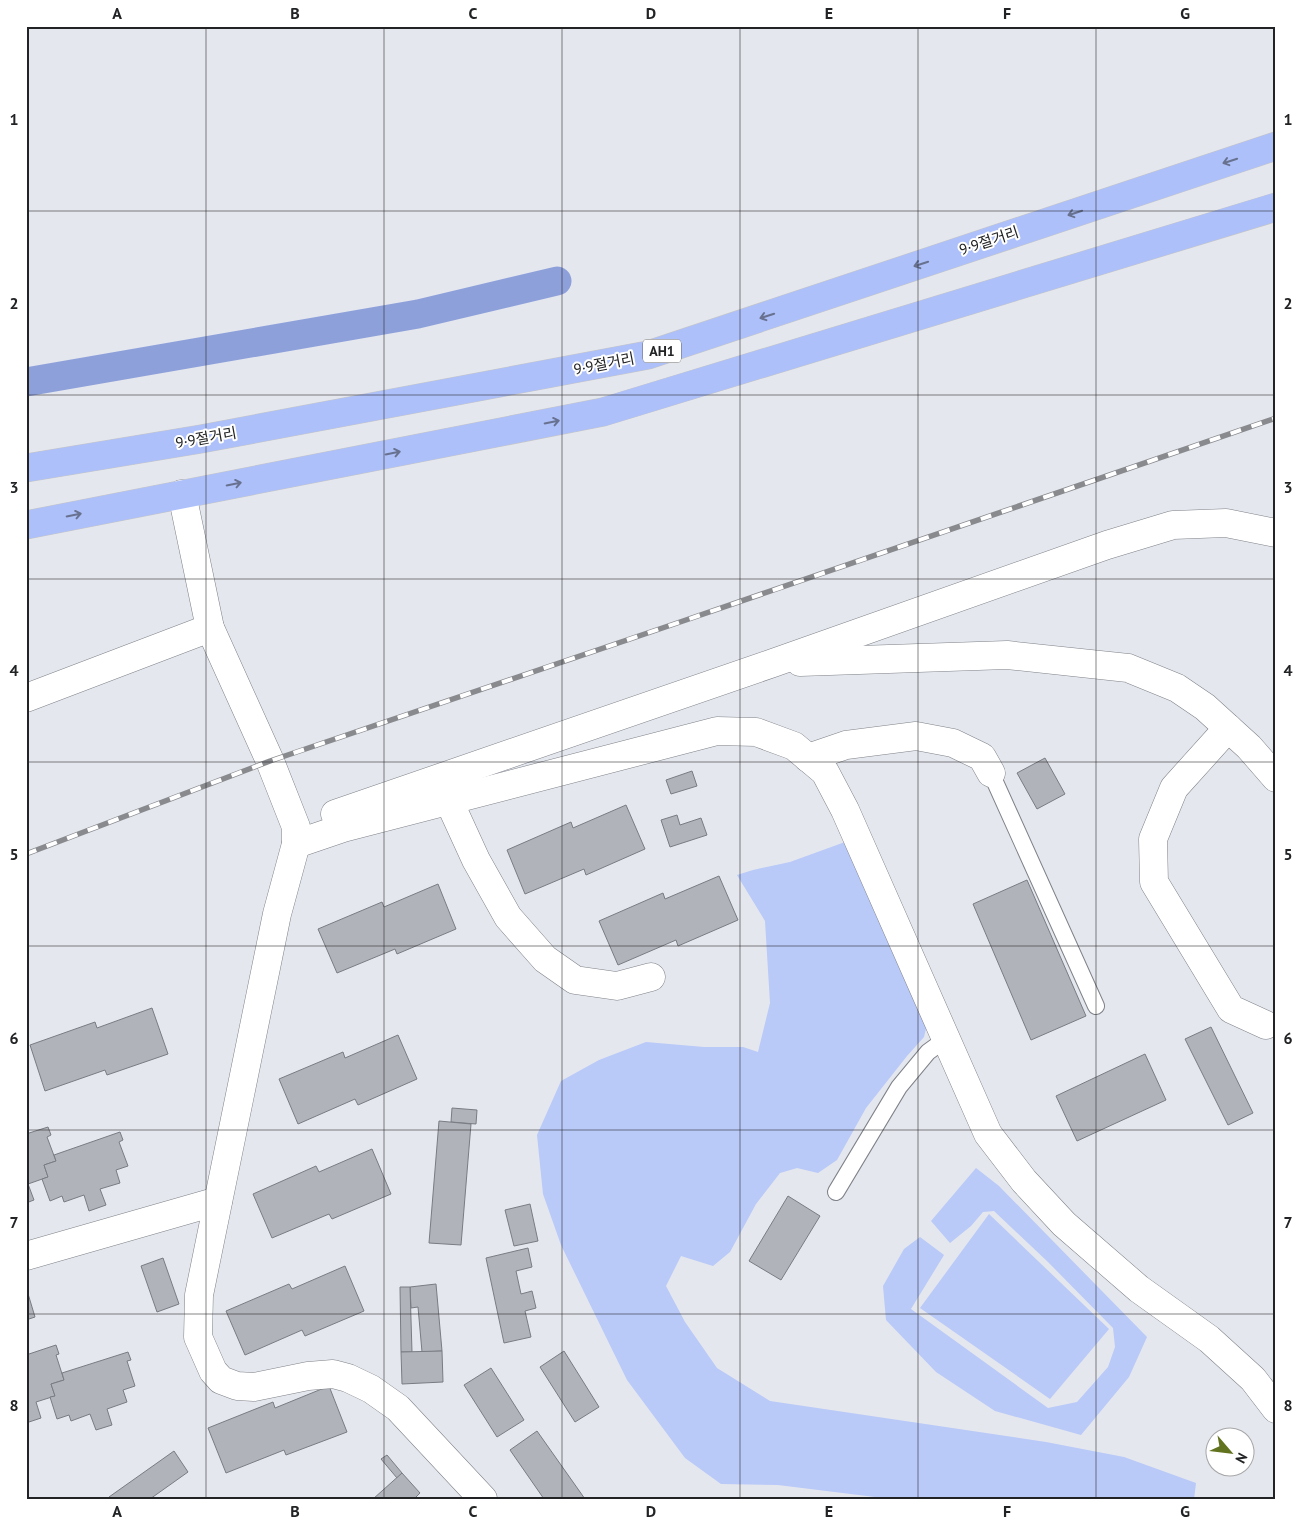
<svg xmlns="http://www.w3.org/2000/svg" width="1302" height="1525" font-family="'PT Sans','Noto Sans KR',sans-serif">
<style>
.green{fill:#b9c9f8}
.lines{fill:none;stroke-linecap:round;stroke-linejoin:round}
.canal{stroke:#8ea0da;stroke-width:29}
.building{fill:#b1b3bb;stroke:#7a7c83}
.lane-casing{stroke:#7f8288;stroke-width:18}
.street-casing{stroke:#7f8288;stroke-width:29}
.highway-casing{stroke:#c6c6c6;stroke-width:29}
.lane{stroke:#fff;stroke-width:16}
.street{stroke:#fff;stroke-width:28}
.highway{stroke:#adc0fa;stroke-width:28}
.rail-casing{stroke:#888a8e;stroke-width:5.5}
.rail{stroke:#fff;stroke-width:4;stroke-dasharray:11;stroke-linecap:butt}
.oneway{stroke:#687290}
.grid{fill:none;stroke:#222325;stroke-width:1;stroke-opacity:0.55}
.labels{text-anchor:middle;stroke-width:4;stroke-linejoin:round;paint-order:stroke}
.shield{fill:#fff;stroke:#646566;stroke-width:1}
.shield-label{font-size:14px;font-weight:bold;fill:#222325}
.street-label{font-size:15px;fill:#222325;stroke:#fff}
.neatline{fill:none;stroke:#222325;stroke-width:2}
.grid-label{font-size:16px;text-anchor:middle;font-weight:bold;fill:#222325}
</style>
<rect width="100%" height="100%" fill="#e4e7ee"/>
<g class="green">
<path d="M845,842L928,1020L924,1037L907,1056L866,1108L837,1160L818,1173L797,1168L780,1173L756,1204L730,1252L713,1266L681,1256L666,1286L685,1322L717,1368L770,1401L1046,1442L1124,1457L1196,1483L1194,1499H891L778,1485L721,1484L685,1458L627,1380L561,1245L543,1194L537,1135L561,1081L599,1060L646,1042L704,1047H743L758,1052L770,1003L765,921L737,875L753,870L790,862Z"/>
<path d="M976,1168L999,1186L1147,1337L1129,1377L1081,1435L995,1411L936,1372L886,1320L883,1286L904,1249L920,1237L944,1255L911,1309L1048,1408L1077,1402L1108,1367L1115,1347L1113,1328L1048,1262L994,1211L983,1212L971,1226L950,1243L931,1221Z"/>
<path d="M989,1214L1109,1329L1050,1399L920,1308Z"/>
</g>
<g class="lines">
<path class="canal" d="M26,382L418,314L557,281"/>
</g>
<g class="building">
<path d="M1045,758L1065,794L1037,809L1017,773Z"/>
<path d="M692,771L697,786L671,794L666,780Z"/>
<path d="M626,805L645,849L586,875L584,869L525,894L507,850L571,822L573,828Z"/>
<path d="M677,815L680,825L701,818L707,835L670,847L661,820Z"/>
<path d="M719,876L738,920L678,946L676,940L618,965L599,921L663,893L665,899Z"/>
<path d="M1027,880L1086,1016L1031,1040L973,904Z"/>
<path d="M438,884L456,929L397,954L395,949L337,973L318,929L382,902L384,907Z"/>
<path d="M152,1008L168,1054L107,1075L105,1070L45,1091L30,1045L95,1022L97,1028Z"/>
<path d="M1211,1027L1253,1113L1228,1125L1185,1039Z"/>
<path d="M398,1035L417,1079L358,1105L355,1099L298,1124L279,1079L343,1052L345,1058Z"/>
<path d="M1145,1054L1166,1100L1077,1141L1056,1096Z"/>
<path d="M452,1108L477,1110L476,1124L451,1122Z"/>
<path d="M439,1121L471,1124L461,1245L429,1243Z"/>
<path d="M48,1127L51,1135L47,1137L56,1161L44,1165L48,1177L28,1184L34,1200L26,1203V1134Z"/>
<path d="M120,1132L123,1140L119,1142L128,1166L116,1170L120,1183L100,1189L106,1205L89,1211L84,1195L64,1202L62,1196L50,1201L42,1179L48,1177L44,1165L56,1161L54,1155Z"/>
<path d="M372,1149L391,1194L332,1219L329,1214L272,1238L253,1194L316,1166L319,1172Z"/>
<path d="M788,1196L820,1216L781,1280L749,1261Z"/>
<path d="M530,1204L538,1241L514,1246L505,1210Z"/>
<path d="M528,1248L532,1267L516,1271L521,1294L532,1291L536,1308L525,1311L531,1337L504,1343L486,1258Z"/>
<path d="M163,1258L179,1304L157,1312L141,1266Z"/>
<path d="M345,1266L364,1311L305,1336L302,1330L245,1355L226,1311L289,1284L292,1289Z"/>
<path d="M436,1284L442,1351L422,1352L418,1307L411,1308L410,1287Z"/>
<path d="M26,1287L35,1317L26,1320Z"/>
<path d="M400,1287H410L412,1352H401Z"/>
<path d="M56,1345L59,1354L56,1355L64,1380L51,1384L55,1396L36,1402L41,1418L26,1423V1355Z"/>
<path d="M442,1351L443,1382L402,1384L401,1352Z"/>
<path d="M564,1351L599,1407L575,1422L540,1367Z"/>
<path d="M128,1352L131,1360L127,1361L135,1386L123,1390L127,1402L107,1409L112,1425L96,1430L90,1414L71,1421L69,1415L57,1419L50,1397L55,1396L51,1384L64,1380L62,1373Z"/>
<path d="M491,1368L524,1420L497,1437L464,1385Z"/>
<path d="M329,1386L347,1432L286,1455L284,1450L226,1473L208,1428L273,1402L275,1408Z"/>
<path d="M537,1431L585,1499H544L510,1450Z"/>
<path d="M174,1451L188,1472L150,1499H110L109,1497Z"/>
<path d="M387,1455L402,1473L397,1478L381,1459Z"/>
<path d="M402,1473L420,1493L414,1499H373Z"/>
</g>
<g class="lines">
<defs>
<g id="lane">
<path d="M991,773L1096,1006"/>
<path d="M836,1192L899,1087L928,1052L946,1039"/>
</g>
<g id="street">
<path d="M182,494L210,628L270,761L296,827V844L277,914L199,1295L198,1337L213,1371L221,1380L237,1386L254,1387L308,1376L333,1374L348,1378L371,1389L398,1408L483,1499"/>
<path d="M800,662L1007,655L1128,668L1177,688L1205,707L1249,747L1276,778"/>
<path d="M26,698L210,628"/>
<path d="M1228,728L1174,788L1153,839L1154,882L1231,1009L1266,1025"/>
<path d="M808,758L846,745L916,736L953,743L982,757L991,773"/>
<path d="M449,801L476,860L508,917L545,959L575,980L617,986L651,977"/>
<path d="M335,814L773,663L1107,545L1173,525L1226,523L1276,533"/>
<path d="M296,844L343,828L717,731L756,732L794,746L825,772L845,810L988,1134L1024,1181L1064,1224L1139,1289L1209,1339L1253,1379L1276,1409"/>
<path d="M26,1256L218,1201"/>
</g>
<g id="highway">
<path d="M26,468L201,439L648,355L1276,146"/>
<path d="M26,525L603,412L1276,207"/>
</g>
</defs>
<use href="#lane" class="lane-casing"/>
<use href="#street" class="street-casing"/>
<use href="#highway" class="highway-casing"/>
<use href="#lane" class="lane"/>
<use href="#street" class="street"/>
<use href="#highway" class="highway"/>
<defs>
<path id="rail" d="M26,854L270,761L683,621L1276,418"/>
</defs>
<use href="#rail" class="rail-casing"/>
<use href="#rail" class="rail"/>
</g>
<defs><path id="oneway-shaft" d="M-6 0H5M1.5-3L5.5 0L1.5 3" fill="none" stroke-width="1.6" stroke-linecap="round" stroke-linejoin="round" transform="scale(1.25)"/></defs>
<g class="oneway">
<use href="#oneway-shaft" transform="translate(1230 161) rotate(162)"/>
<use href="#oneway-shaft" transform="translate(1075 213) rotate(162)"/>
<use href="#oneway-shaft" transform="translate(921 264) rotate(162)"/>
<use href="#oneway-shaft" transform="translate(767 316) rotate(162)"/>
<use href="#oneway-shaft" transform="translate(552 422) rotate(-11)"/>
<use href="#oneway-shaft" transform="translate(393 453) rotate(-11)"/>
<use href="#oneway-shaft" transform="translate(234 484) rotate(-11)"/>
<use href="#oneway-shaft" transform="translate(74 515) rotate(-11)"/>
</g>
<path class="grid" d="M206,26V1499M384,26V1499M562,26V1499M740,26V1499M918,26V1499M1096,26V1499M26,211H1276M26,395H1276M26,579H1276M26,762H1276M26,946H1276M26,1130H1276M26,1314H1276"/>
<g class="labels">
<rect class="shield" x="643" y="339.5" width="38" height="23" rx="4"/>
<g class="shield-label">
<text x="662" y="356">AH1</text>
</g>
<g class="street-label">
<text transform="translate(989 241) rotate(-18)" y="5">9·9절거리</text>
<text transform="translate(604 364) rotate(-11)" y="5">9·9절거리</text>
<text transform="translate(206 438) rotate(-10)" y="5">9·9절거리</text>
</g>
</g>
<rect width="1302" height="1525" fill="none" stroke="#ffffff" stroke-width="55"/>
<g transform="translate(1230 1452) rotate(118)"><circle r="24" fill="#ffffff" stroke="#a7a7a8"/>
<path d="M0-4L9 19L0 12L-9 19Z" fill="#627320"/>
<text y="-8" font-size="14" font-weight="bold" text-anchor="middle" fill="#222325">N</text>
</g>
<rect x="28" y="28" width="1246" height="1470" class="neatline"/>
<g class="grid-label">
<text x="117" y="19">A</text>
<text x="295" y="19">B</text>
<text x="473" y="19">C</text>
<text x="651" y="19">D</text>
<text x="829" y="19">E</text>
<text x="1007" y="19">F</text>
<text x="1185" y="19">G</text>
<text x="14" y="125">1</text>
<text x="1288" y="125">1</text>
<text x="14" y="309">2</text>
<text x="1288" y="309">2</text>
<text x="14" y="493">3</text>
<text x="1288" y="493">3</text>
<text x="14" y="676">4</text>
<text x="1288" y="676">4</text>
<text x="14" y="860">5</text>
<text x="1288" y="860">5</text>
<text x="14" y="1044">6</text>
<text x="1288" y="1044">6</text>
<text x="14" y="1228">7</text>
<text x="1288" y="1228">7</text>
<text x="14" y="1411">8</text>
<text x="1288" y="1411">8</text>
<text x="117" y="1517">A</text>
<text x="295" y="1517">B</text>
<text x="473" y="1517">C</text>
<text x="651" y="1517">D</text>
<text x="829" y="1517">E</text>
<text x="1007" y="1517">F</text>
<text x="1185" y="1517">G</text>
</g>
</svg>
